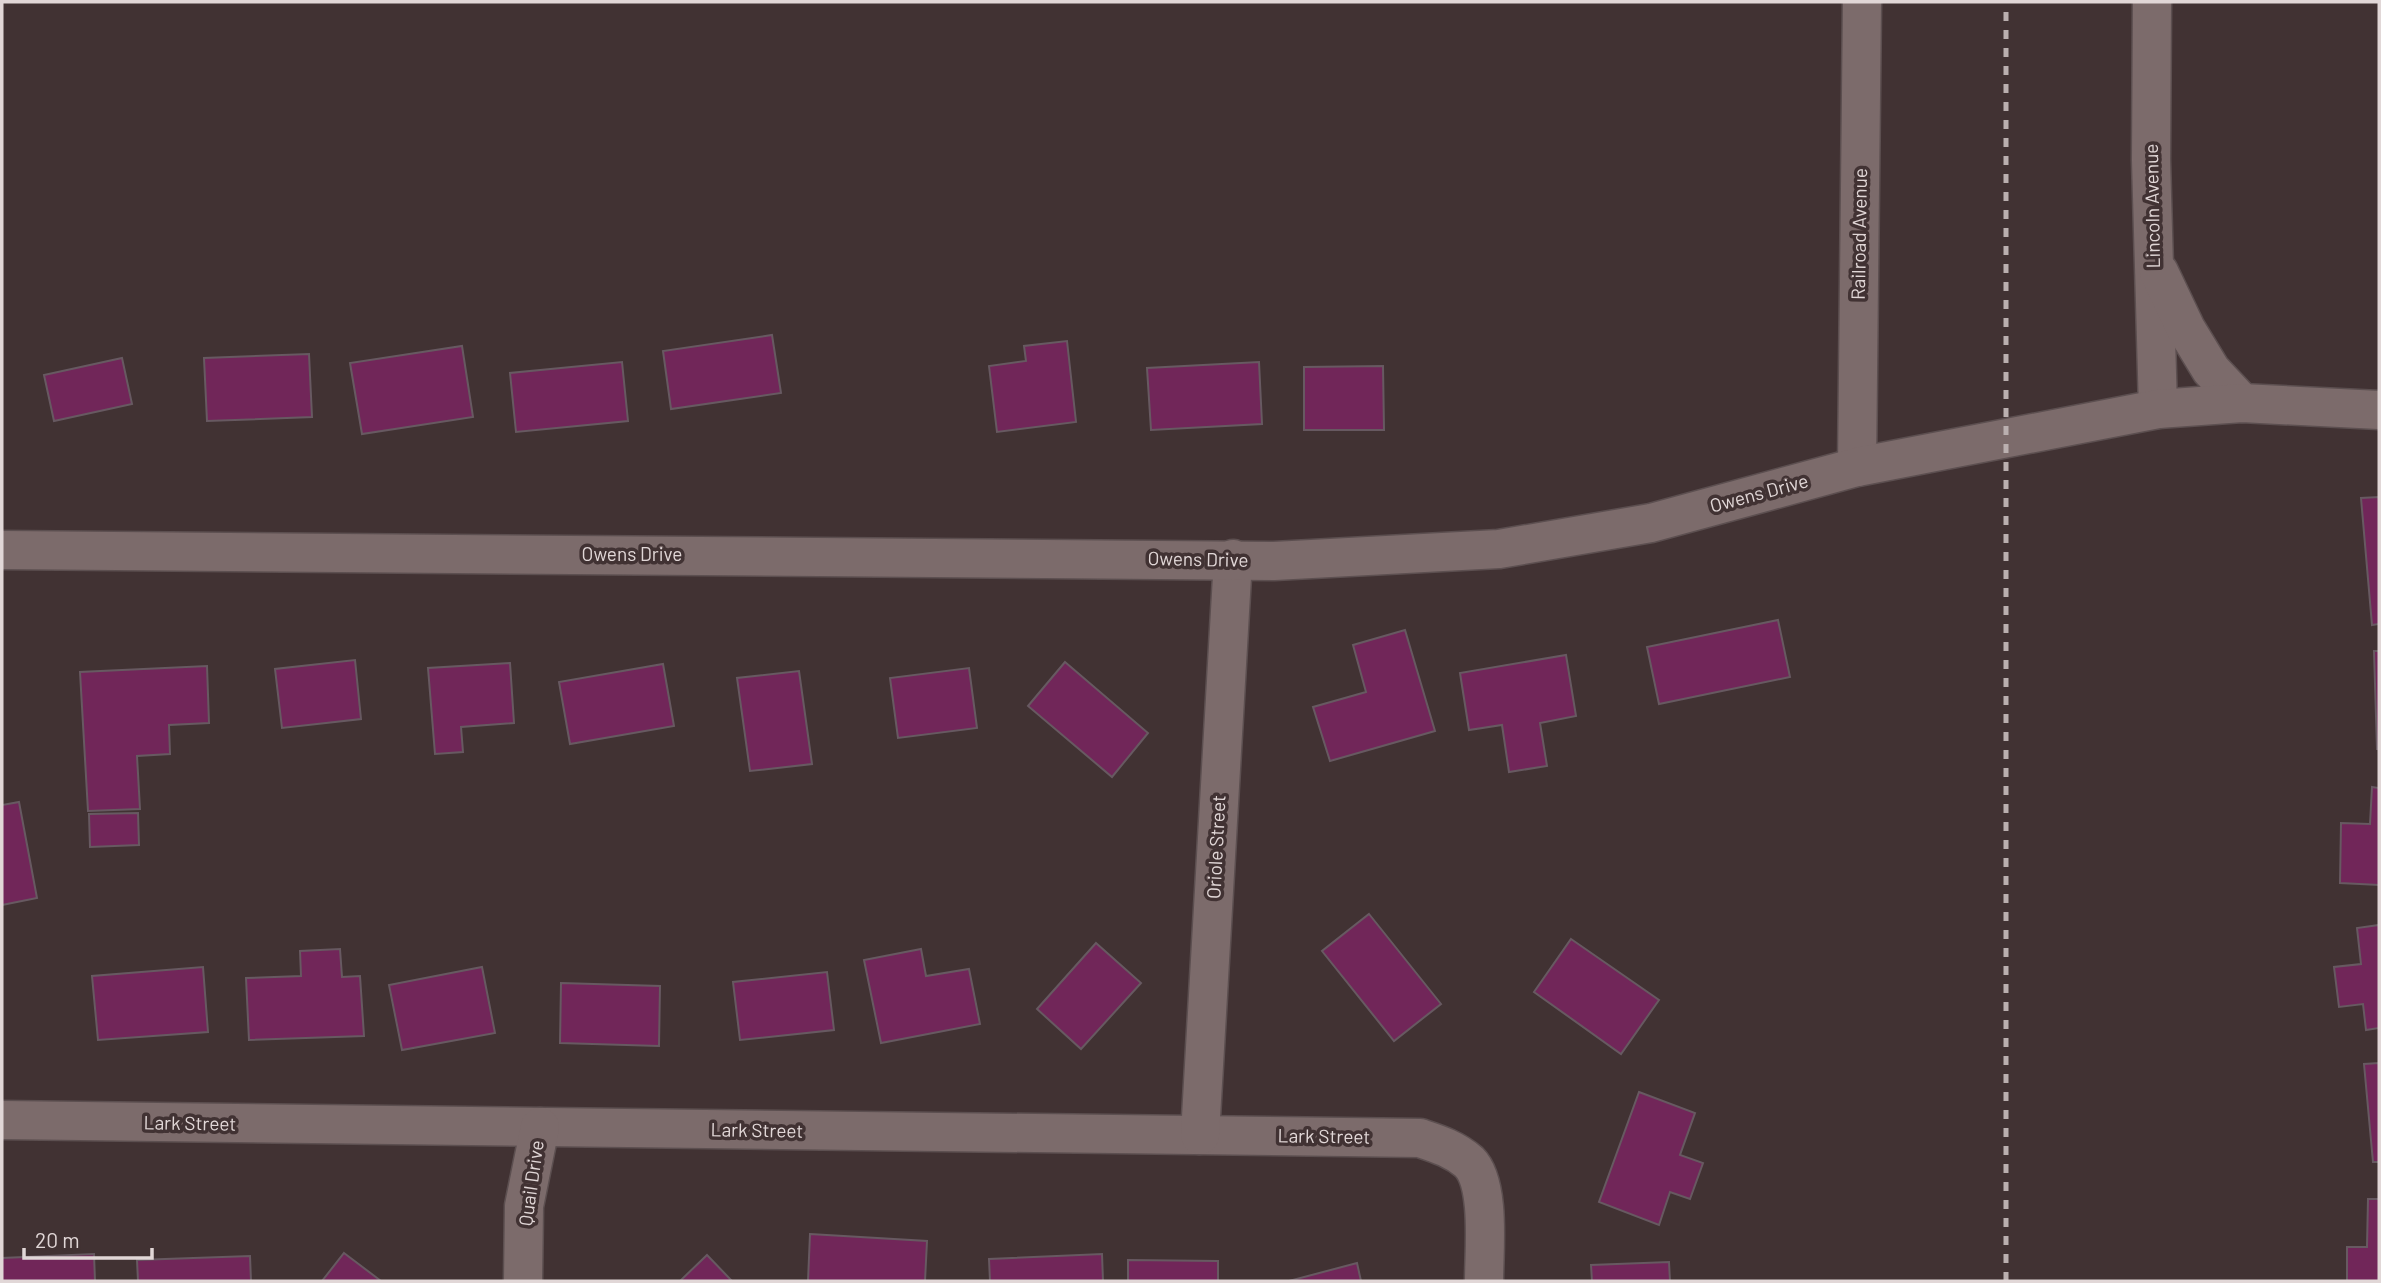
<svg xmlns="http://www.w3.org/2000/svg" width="2381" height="1283" font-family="Barlow,sans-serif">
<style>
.building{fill:#712659;stroke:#675961;stroke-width:2}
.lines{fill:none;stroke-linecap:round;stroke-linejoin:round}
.minor-casing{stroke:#5c4f50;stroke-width:41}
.tertiary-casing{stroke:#5c4f50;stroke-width:41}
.minor{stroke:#7c6b6b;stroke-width:38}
.tertiary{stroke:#7c6b6b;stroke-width:38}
.rail{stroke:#baafaf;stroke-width:5;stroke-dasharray:9 9;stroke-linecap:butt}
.labels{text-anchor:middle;stroke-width:7;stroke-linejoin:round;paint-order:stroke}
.street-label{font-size:19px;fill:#e1d7d7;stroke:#413233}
</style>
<rect width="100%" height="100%" fill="#413233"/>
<g class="building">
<path d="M772,335L781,393L671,409L663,351Z"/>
<path d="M1067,341L1076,422L997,432L989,366L1026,361L1024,346Z"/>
<path d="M462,346L473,417L362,434L350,363Z"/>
<path d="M309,354L312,417L207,421L204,358Z"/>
<path d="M122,358L132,404L54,421L44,375Z"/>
<path d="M622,362L628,421L516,432L510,373Z"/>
<path d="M1259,362L1262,424L1151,430L1147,368Z"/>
<path d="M1383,366L1384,430H1304V367Z"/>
<path d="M2379,497V624L2372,625L2361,498Z"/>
<path d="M1778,620L1790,677L1659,704L1647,647Z"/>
<path d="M1405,630L1435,731L1330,761L1313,707L1366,692L1353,645Z"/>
<path d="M2374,651H2379V749H2377Z"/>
<path d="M1566,655L1576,716L1540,723L1547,766L1509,772L1502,725L1469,730L1460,673Z"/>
<path d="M355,660L361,719L282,728L275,669Z"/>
<path d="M1065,662L1148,733L1112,777L1028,706Z"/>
<path d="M510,663L514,723L461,727L463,752L435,754L428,668Z"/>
<path d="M663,664L674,726L570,744L559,682Z"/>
<path d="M207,666L209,723L169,725L170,754L137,756L140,809L88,811L80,672Z"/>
<path d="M969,668L977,728L898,738L890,678Z"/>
<path d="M799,671L812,764L750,771L737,678Z"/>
<path d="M2372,787L2379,788V885L2340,883L2341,823L2370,824Z"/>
<path d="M19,802L37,898L2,905V805Z"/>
<path d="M138,813L139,845L90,847L89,814Z"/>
<path d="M1369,914L1441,1004L1394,1041L1322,951Z"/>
<path d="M2379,925V1028L2366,1030L2363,1004L2339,1007L2334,967L2361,964L2357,928Z"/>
<path d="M1571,939L1659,1000L1621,1054L1534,992Z"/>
<path d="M1096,943L1141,983L1081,1049L1037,1009Z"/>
<path d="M340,949L342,977L360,976L364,1036L249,1040L246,978L301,976L300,951Z"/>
<path d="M921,949L926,976L969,969L980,1024L881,1043L864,960Z"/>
<path d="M203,967L208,1032L98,1040L92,976Z"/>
<path d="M482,967L495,1033L402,1050L389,985Z"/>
<path d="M827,972L834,1030L740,1040L733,982Z"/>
<path d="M561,983L660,986L659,1046L560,1043Z"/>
<path d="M2379,1063V1162H2373L2364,1064Z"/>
<path d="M1639,1092L1695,1113L1680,1155L1703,1163L1690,1199L1670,1192L1659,1225L1599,1202Z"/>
<path d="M2368,1199H2379V1281H2347V1247H2367Z"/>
<path d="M810,1234L927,1241L925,1281H808Z"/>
<path d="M344,1253L381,1281H322Z"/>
<path d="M94,1254L95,1281H2V1258Z"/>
<path d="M1102,1254L1103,1281H990L989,1259Z"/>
<path d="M707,1255L732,1281H680Z"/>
<path d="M250,1256L251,1281H138L137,1260Z"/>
<path d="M1128,1260L1218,1261V1281H1128Z"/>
<path d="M1669,1262L1670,1281H1592L1591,1265Z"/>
<path d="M1357,1263L1361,1281H1289Z"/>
</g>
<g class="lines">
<defs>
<g id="minor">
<path d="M1857,467L1862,2"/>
<path d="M2,1120L1420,1138C1438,1144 1454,1149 1469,1162C1491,1184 1484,1251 1484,1281"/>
<path d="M1200,1135L1233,559"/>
<path d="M523,1281L524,1206L540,1127"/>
</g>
<g id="tertiary">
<path d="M2152,2L2151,160L2158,409"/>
<path d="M2159,272L2186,329L2211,370L2242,403"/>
<path d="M2,550L1274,561L1499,549L1651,523L1857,467L2158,409L2242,403L2379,410"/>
</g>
</defs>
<use href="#minor" class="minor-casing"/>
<use href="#tertiary" class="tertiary-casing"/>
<use href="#minor" class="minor"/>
<use href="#tertiary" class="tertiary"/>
<path class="rail" d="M2006,1281V2"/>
</g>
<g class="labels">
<g class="street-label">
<text transform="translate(2152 206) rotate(-91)" y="7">Lincoln Avenue</text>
<text transform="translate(1859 234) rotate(-89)" y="7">Railroad Avenue</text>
<text transform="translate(1759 493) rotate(-15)" y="7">Owens Drive</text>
<text x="632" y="561">Owens Drive</text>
<text transform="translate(1198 559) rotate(1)" y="7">Owens Drive</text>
<text transform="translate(1216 847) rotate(-87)" y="7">Oriole Street</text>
<text transform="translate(190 1123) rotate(1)" y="7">Lark Street</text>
<text transform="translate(757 1130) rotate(1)" y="7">Lark Street</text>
<text transform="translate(1324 1136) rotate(1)" y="7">Lark Street</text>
<text transform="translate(531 1183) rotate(-82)" y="7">Quail Drive</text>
</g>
</g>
<rect width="2381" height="1283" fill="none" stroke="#e1d7d7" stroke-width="7"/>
<path d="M24 1248v10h128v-10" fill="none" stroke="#e1d7d7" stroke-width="3.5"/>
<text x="35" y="1248" font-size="21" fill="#e1d7d7" stroke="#413233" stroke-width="5" paint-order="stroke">20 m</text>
</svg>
